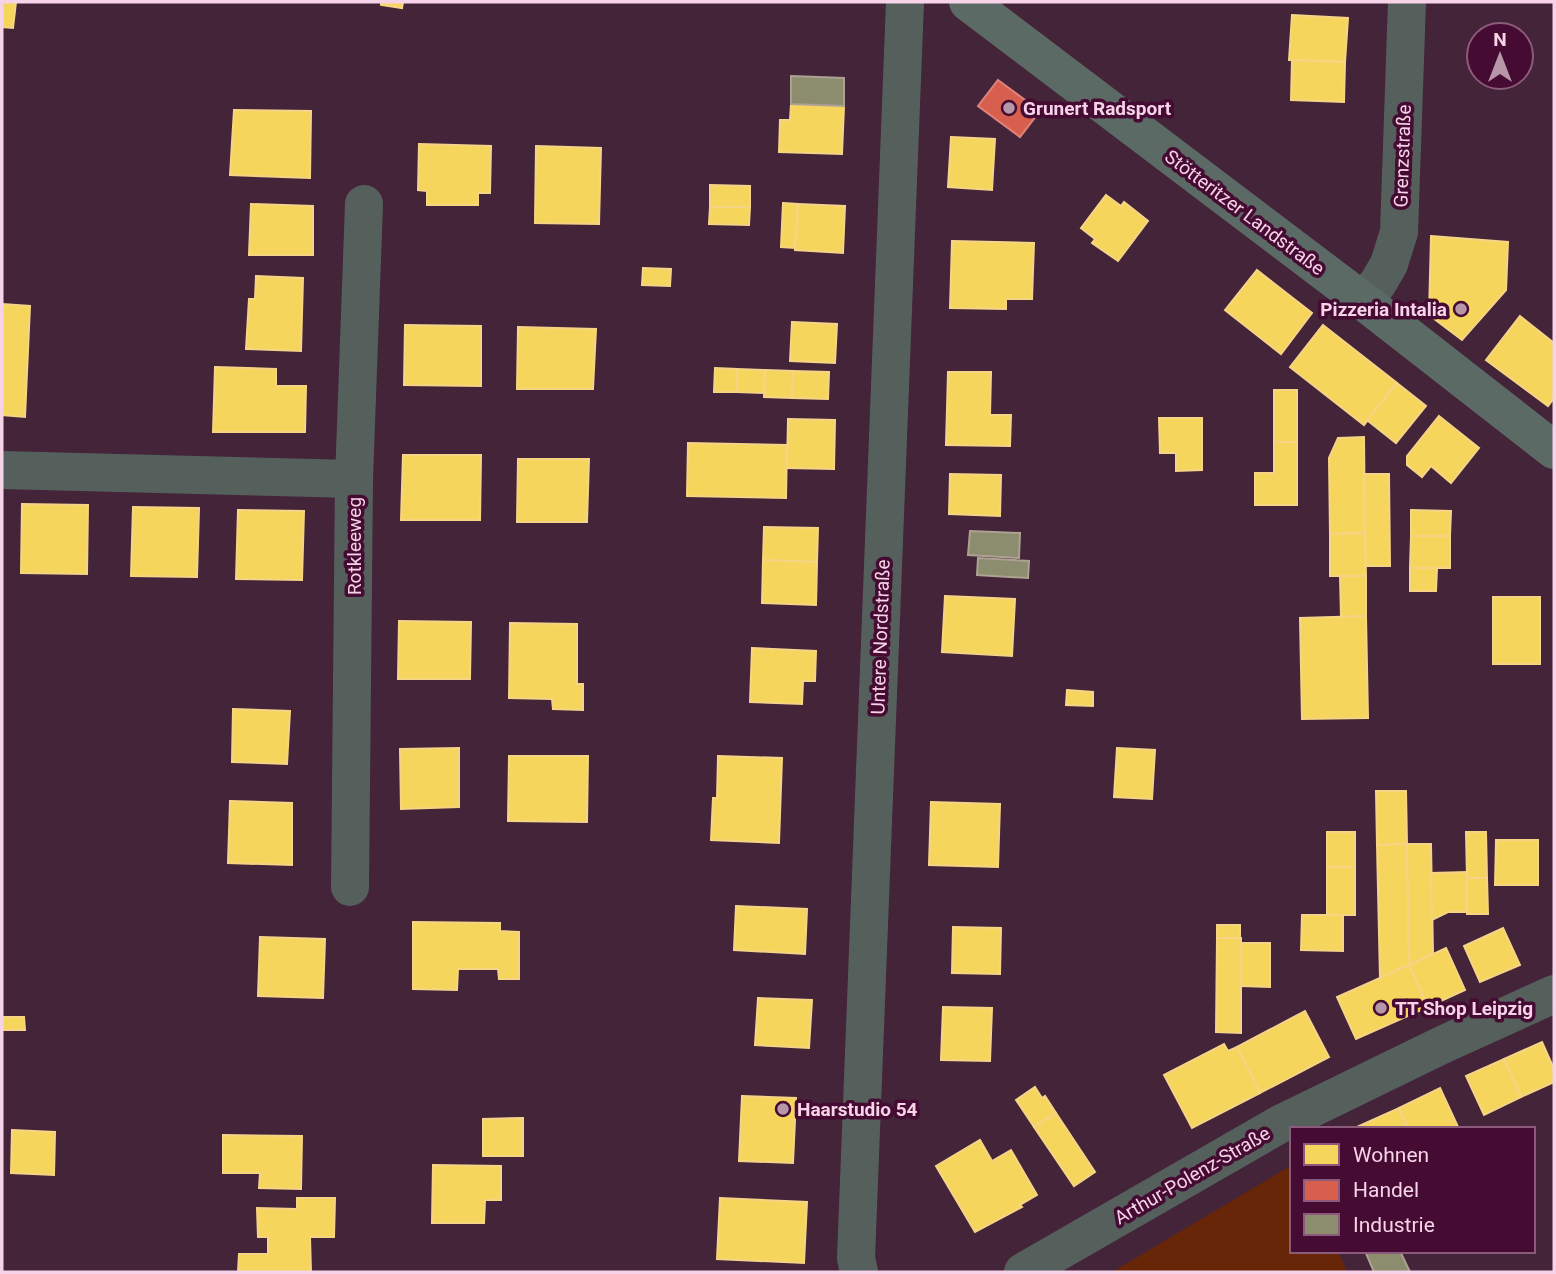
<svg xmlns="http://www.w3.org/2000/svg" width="1556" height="1274" font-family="Roboto,sans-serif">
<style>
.green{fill:#672608}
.homes{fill:#f6d55c;stroke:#f6d486;stroke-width:2}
.shops{fill:#d6604d;stroke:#e0827b;stroke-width:2}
.industry{fill:#8c8c6e;stroke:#aca192;stroke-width:2}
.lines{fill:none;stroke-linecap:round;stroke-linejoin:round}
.minor{stroke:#55605c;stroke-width:38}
.tertiary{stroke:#55605c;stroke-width:38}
.secondary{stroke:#5b6a64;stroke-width:38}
.poi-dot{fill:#b896aa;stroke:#450b33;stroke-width:2.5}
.labels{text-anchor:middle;stroke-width:7;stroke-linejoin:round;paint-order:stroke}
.poi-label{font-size:19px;font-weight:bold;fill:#f7d3e7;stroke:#450b33;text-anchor:start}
.street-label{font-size:19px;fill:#f7d3e7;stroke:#450b33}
</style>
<rect width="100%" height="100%" fill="#432439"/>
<path class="green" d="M1292,1165V1251H1338L1347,1272H1112Z"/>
<g class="homes">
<path d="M2,2H16L13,28L2,27Z"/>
<path d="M381,2H403L402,8L381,5Z"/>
<path d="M1292,15L1348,18L1345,62L1289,60Z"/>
<path d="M1292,60L1345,62L1344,102L1291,100Z"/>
<path d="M791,104L844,106L842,154L779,152L780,120H790Z"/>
<path d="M234,110L311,111L310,178L230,175Z"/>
<path d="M951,137L995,139L992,190L948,187Z"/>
<path d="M419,144L491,146L490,193H478V205H427V191L418,190Z"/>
<path d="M536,146L601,148L599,224L535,223Z"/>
<path d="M710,185L750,186V207H710Z"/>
<path d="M1106,195L1121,206L1124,202L1148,221L1118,261L1092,243L1095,239L1081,228Z"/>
<path d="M783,203L798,204L795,248L781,247Z"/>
<path d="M251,204L313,206V255H249Z"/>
<path d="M798,204L845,206L843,253L795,250Z"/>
<path d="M710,207H750L749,225L709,224Z"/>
<path d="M1431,236L1508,242L1506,290L1462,340L1429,315Z"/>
<path d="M952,241L1034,243L1032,299H1006V309L950,308Z"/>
<path d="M643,268L671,269L670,286L642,285Z"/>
<path d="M1257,270L1312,313L1281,354L1225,310Z"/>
<path d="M256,276L303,278L301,351L246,349L249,299H255Z"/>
<path d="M2,304L30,306L25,417L2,415Z"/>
<path d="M1520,316L1554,343V398L1548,406L1486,360Z"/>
<path d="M792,322L837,324L835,363L790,361Z"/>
<path d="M405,325L481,326V386L404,385Z"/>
<path d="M1323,325L1397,383L1364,425L1290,367Z"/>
<path d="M518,327L596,329L593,389H517Z"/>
<path d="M215,367L276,369V386H306L305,432H213Z"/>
<path d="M715,368L737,369V392H714Z"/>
<path d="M737,369L765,370L764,393L737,392Z"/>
<path d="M765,370L793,371L792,398L764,397Z"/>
<path d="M793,371L829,372L828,399L792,398Z"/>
<path d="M948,372H991L990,415H1011L1010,446L946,445Z"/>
<path d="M1397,383L1426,406L1396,443L1367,420Z"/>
<rect x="1274" y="390" width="23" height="52"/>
<path d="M1439,416L1479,448L1451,483L1431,466L1422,477L1407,465V456Z"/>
<path d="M1159,418H1202V470L1176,471V453H1160Z"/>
<path d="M788,419L835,420L834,469L787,468Z"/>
<path d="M1364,437L1365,533L1330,534L1329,458L1338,438Z"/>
<path d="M1274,442H1297V505H1255V473H1274Z"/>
<path d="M688,443L787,445L786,498L687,496Z"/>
<path d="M403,455H481L480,520H401Z"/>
<path d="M518,459H589L587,522H517Z"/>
<path d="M950,474L1001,475L1000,516L949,514Z"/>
<path d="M1364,474H1389L1390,566H1365Z"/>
<path d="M22,504L88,505L87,574L21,573Z"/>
<path d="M133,507L199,508L197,577L131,576Z"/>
<path d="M238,510L304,511L302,580L236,579Z"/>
<path d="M1411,510L1451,511L1450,536H1411Z"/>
<path d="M764,527L818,528L817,562L763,560Z"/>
<path d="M1365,533L1366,576H1330V534Z"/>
<path d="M1411,536H1450V568H1410Z"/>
<path d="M763,560L817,562L816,605L762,603Z"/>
<path d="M1410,568H1437L1436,591H1410Z"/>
<path d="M1340,576H1366V616L1341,617Z"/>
<path d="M945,596L1015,599L1012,656L942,652Z"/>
<rect x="1493" y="597" width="47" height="67"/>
<path d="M1366,616L1368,718L1302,719L1300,618Z"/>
<path d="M399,621L471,622L470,679H398Z"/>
<path d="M510,623L577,624V684H583V710L553,709L552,699L509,698Z"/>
<path d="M752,648L816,651L815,681H803L802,704L750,702Z"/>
<path d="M1067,690L1093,692V706L1066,705Z"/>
<path d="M233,709L290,711L287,764L232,762Z"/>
<path d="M459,748V807L401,809L400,749Z"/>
<path d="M1117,748L1155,750L1152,799L1114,797Z"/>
<path d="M509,756H588L587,822L508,821Z"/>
<path d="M718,756L782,758L779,843L711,840L713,798H717Z"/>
<path d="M1376,791H1406L1407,844L1377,845Z"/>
<path d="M230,801L292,803V865L228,863Z"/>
<path d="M931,802L1000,804L998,867L929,865Z"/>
<rect x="1327" y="832" width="28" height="35"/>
<path d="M1466,832H1486L1487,878H1467Z"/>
<path d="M1496,840H1538V885H1495Z"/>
<path d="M1407,844L1409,965L1380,978L1377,845Z"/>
<path d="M1407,844H1431L1433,954L1409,965Z"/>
<rect x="1327" y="867" width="28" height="48"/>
<path d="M1467,872V912H1448L1432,920L1431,873Z"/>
<path d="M1467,878H1487L1488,914H1467Z"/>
<path d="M736,906L807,909L805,954L734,950Z"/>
<path d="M1302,915H1343V951L1301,950Z"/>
<path d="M413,922L500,923V931L519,932V979H499L498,969H458L457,990L413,989Z"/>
<rect x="1217" y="925" width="23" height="13"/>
<path d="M953,927L1001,928L1000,974L952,973Z"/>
<path d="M1503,928L1520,965L1480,982L1464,946Z"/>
<path d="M260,937L325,939L323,998L258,996Z"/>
<path d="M1217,938H1241V1033L1216,1032Z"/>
<path d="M1241,943H1270V987L1241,986Z"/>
<path d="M1446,948L1465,990L1428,1007L1409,965Z"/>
<path d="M1409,965L1428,1007L1356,1039L1337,997Z"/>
<path d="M758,998L812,1000L809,1048L755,1045Z"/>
<path d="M943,1007L992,1008L990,1061L941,1060Z"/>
<path d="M1305,1011L1329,1057L1260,1093L1237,1047Z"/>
<path d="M2,1017H24L25,1030H2Z"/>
<path d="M1542,1042L1554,1069V1082L1521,1097L1504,1059Z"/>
<path d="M1224,1044L1228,1051L1237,1047L1260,1093L1192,1128L1164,1075Z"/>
<path d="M1504,1059L1521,1097L1484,1115L1466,1076Z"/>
<path d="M1035,1087L1042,1098L1045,1096L1056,1113L1034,1127L1016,1100Z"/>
<path d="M1440,1088L1459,1129H1408L1399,1108Z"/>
<path d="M742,1096L796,1098L793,1163L739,1161Z"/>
<path d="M1399,1108L1408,1129H1357V1127Z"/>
<path d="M1056,1113L1095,1172L1074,1186L1034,1127Z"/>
<path d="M523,1118V1156H483V1119Z"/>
<path d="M12,1130L55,1132L54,1175L11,1173Z"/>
<path d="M223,1135L302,1136L301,1189L259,1188L260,1173H223Z"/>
<path d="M980,1140L992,1161L1011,1150L1037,1195L1020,1205L1022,1207L975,1232L936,1166Z"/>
<path d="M433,1165L501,1166V1200H485L484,1223H432Z"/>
<path d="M297,1198H335L334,1237H310L311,1272H238L239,1254H268V1237H258L257,1208L297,1209Z"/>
<path d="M720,1198L807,1202L804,1263L717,1259Z"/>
</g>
<path class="shops" d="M998,80L1040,111L1020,137L978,106Z"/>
<g class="industry">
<path d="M791,76L844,78V106L791,104Z"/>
<path d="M970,531L1020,533L1019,558L968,555Z"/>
<path d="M978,558L1029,561L1028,578L977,575Z"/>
<path d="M1365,1251H1400L1410,1272H1374Z"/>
</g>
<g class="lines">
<g class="minor">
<path d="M1363,301L1378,283L1389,264L1399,232L1407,2"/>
<path d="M2,470L354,479"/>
<path d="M350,887L354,479L364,204"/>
<path d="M859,1272L856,1258L905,2"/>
</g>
<path class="tertiary" d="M1023,1272L1282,1123L1442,1045L1554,994"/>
<path class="secondary" d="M968,2L1363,301L1554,450"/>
</g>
<g class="poi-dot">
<circle cx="1009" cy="108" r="7"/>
<circle cx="1461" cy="309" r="7"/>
<circle cx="1381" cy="1008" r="7"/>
<circle cx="783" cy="1109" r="7"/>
</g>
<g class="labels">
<g class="poi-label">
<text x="1023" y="115">Grunert Radsport</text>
<text x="1447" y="316" text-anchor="end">Pizzeria Intalia</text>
<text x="1395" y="1015">TT Shop Leipzig</text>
<text x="797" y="1116">Haarstudio 54</text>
</g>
<g class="street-label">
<text transform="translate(1402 156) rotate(-88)" y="7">Grenzstraße</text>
<text transform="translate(1245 212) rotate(37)" y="7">Stötteritzer Landstraße</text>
<text transform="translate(354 546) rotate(-90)" y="7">Rotkleeweg</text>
<text transform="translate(880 637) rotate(-88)" y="7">Untere Nordstraße</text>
<text transform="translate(1192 1175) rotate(-30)" y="7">Arthur-Polenz-Straße</text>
</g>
</g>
<rect width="1556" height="1274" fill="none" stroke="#f7d3e7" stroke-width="7"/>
<rect x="1290" y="1127" width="245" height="126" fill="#450b33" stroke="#8c5b7b" stroke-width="2"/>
<rect x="1304" y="1144" width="35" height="21" fill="#f6d55c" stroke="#8c5b7b" stroke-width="2"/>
<text x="1353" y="1162" font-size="21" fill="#f7d3e7">Wohnen</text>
<rect x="1304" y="1180" width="35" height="21" fill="#d6604d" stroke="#8c5b7b" stroke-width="2"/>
<text x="1353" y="1197" font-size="21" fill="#f7d3e7">Handel</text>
<rect x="1304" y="1214" width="35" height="21" fill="#8c8c6e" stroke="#8c5b7b" stroke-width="2"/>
<text x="1353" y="1232" font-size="21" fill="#f7d3e7">Industrie</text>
<g transform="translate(1500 56)"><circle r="33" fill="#450b33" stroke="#8c5b7b" stroke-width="2"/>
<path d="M0-5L12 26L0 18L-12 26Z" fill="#b896aa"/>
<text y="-10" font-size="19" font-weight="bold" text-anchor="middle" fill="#f7d3e7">N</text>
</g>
</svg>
